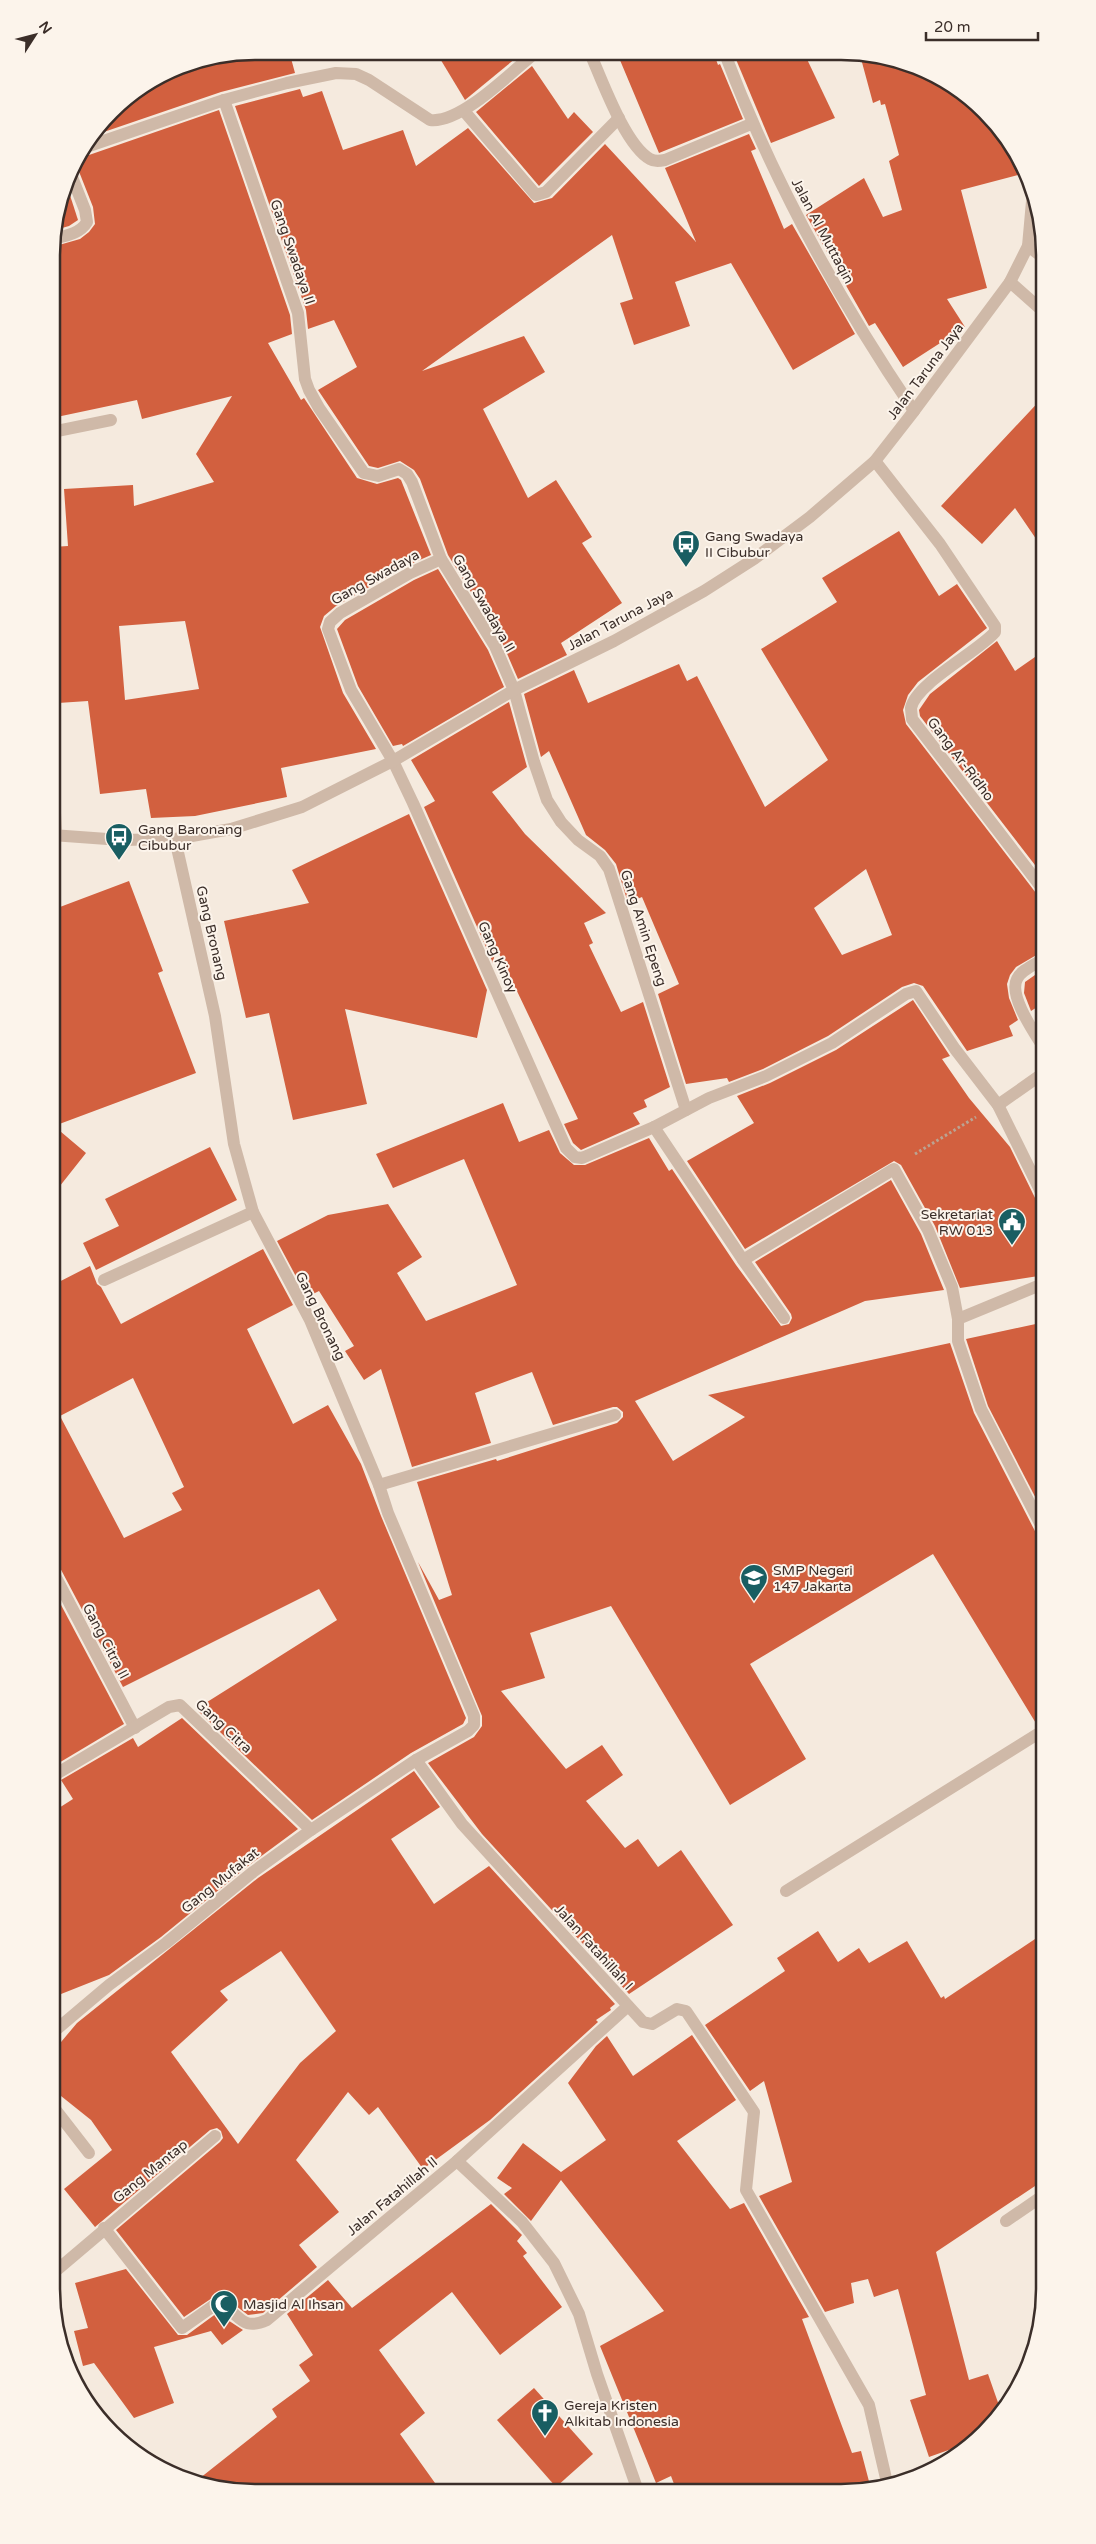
<svg xmlns="http://www.w3.org/2000/svg" width="1096" height="2544" font-family="'Varela Round',sans-serif">
<style>
.building{fill:#d2603f;fill-rule:evenodd}
.lines{fill:none;stroke-linecap:round;stroke-linejoin:round}
.path{stroke:#bba392;stroke-width:3;stroke-dasharray:2.5 2.5;stroke-linecap:butt}
.minor{stroke:#cfb9a8;stroke-width:12}
.tertiary{stroke:#cfb9a8;stroke-width:12}
.labels{text-anchor:middle;stroke-width:4;stroke-linejoin:round;paint-order:stroke}
.street-label{font-size:14px;fill:#3b2e29;stroke:#fcf4eb}
.poi-label{font-size:14px;fill:#3b2e29;stroke:#fcf4eb;text-anchor:start}
.rim{fill:none;stroke:#3b2e29;stroke-width:2.5}
</style>
<rect width="100%" height="100%" fill="#f5eade"/>
<g class="building">
<path d="M255,51H289L295,73L221,92L95,135L121,102L177,67Z"/>
<path d="M436,52L522,53L465,100Z"/>
<path d="M617,53L714,54L718,65L720,64L743,119L659,153Z"/>
<path d="M740,54L805,55L835,118L771,143L735,57Z"/>
<path d="M860,55H880L931,72L975,102L1017,153L1026,173L961,190L987,288L947,299L965,327L903,367L875,323L869,326L806,215L864,178L883,217L902,210L889,161L899,155L885,104L881,105L880,100L873,103Z"/>
<path d="M532,66L568,119L574,112L593,132L539,186L476,112Z"/>
<path d="M300,89L303,97L322,91L343,150L403,130L416,166L468,128L534,203L552,198L605,144L696,242L665,168L749,134L756,149L751,151L784,229L792,224L855,334L793,370L731,263L675,282L690,326L634,345L620,303L633,299L612,235L422,371L524,336L545,372L483,409L528,498L556,480L592,537L582,543L622,603L561,643L567,655L518,679L502,642L448,555L420,479L414,470L400,461L378,468L369,466L318,390L357,367L334,320L308,329L306,310L235,106Z"/>
<path d="M219,110L290,315L292,334L268,343L301,400L304,398L357,478L377,484L398,478L401,480L431,555L406,566L336,606L324,616L320,627L343,693L376,749L281,768L287,797L195,816L151,818L146,789L100,794L88,701L58,703L52,612V547L68,546L64,489L133,485L134,506L214,482L196,454L232,396L142,419L137,400L52,418V247L80,239L89,232L95,224L93,207L78,169L73,164L81,153L89,155ZM185,621L199,689L125,700L119,626Z"/>
<path d="M67,186L78,220L69,226L55,230Z"/>
<path d="M1045,395V552L1015,508L982,544L941,506Z"/>
<path d="M899,531L939,596L957,584L987,628L918,682L908,695L903,710L906,724L1039,897L1045,900V950L1016,967L1010,975L1007,984L1009,998L1018,1020L1009,1026L1013,1036L967,1051L923,986L914,983L902,987L828,1036L763,1069L729,1082L727,1078L686,1084L658,994L679,984L642,897L628,903L616,864L605,850L586,835L549,751L541,757L524,694L574,670L588,703L679,664L687,681L697,676L765,807L828,760L761,649L837,602L822,578ZM866,869L892,935L842,955L814,908Z"/>
<path d="M438,569L488,650L504,687L403,746L402,744L393,746L358,686L337,629L345,620L414,580Z"/>
<path d="M997,641L1015,671L1045,650V878L920,716L919,710L930,694Z"/>
<path d="M509,702L527,767L492,792L525,834L606,913L584,923L593,943L589,945L621,1012L643,1002L670,1087L644,1100L647,1107L633,1113L640,1124L581,1150L573,1143L564,1124L578,1119L496,947L493,963L424,807L435,801L411,760Z"/>
<path d="M409,814L487,990L477,1038L345,1009L367,1104L293,1120L269,1013L246,1018L224,921L309,903L292,870Z"/>
<path d="M129,881L163,971L158,973L196,1073L54,1126L86,1153L52,1196V910Z"/>
<path d="M1045,968V1002L1031,1011L1024,993L1025,982Z"/>
<path d="M913,1000L950,1056L942,1059L969,1098L1010,1147L1038,1204L1045,1208V1275L960,1288L935,1226L901,1165L894,1161L745,1249L687,1161L754,1123L737,1096L770,1083L836,1050Z"/>
<path d="M503,1103L519,1142L549,1130L560,1153L574,1165H585L649,1138L669,1171L672,1169L736,1265L781,1326L789,1324L792,1318L791,1314L755,1262L891,1180L921,1234L944,1290L865,1301L635,1401L673,1461L745,1417L708,1395L950,1343L974,1413L1037,1535L1044,1539V1722L1037,1725L933,1554L750,1664L806,1759L730,1805L611,1606L530,1633L545,1678L501,1691L566,1769L602,1745L623,1775L586,1801L625,1848L638,1839L658,1867L681,1850L733,1925L629,1994L482,1834L428,1763L474,1737L482,1726V1716L418,1562L439,1600L452,1595L417,1482L496,1459L497,1461L617,1423L623,1417V1412L617,1407H613L553,1425L532,1372L475,1393L491,1443L412,1467L381,1369L364,1380L345,1351L354,1346L319,1291L307,1297L277,1241L328,1215L388,1204L422,1257L397,1273L426,1321L517,1285L464,1159L393,1188L376,1154Z"/>
<path d="M210,1147L237,1200L96,1270L83,1243L119,1226L105,1199Z"/>
<path d="M263,1249L293,1305L247,1329L293,1424L328,1405L361,1464L381,1516L466,1718L463,1724L411,1753L312,1820L196,1709L337,1620L319,1589L123,1687L58,1564L51,1560V1286L90,1266L97,1284L101,1287L121,1324ZM133,1378L184,1487L172,1493L182,1510L124,1538L60,1416Z"/>
<path d="M1045,1322V1369L1044,1514L988,1406L966,1339Z"/>
<path d="M51,1586L124,1724L52,1767L51,1765Z"/>
<path d="M182,1718L298,1829L248,1866L161,1937L109,1975L51,1998V1813L73,1799L61,1780L133,1738L138,1747Z"/>
<path d="M414,1771L440,1807L391,1839L434,1904L489,1866L615,2004L610,2008L611,2010L596,2020L598,2022L490,2120L423,2169L378,2107L369,2115L348,2092L296,2160L339,2212L299,2245L317,2267L263,2313L248,2315L228,2300L215,2296L184,2317L116,2230L220,2142L223,2138L221,2131L217,2128L210,2130L95,2227L64,2189L112,2150L91,2120L51,2088V2054L77,2023L258,1878ZM281,1951L336,2031L300,2063L238,2144L171,2052L228,2000L220,1991Z"/>
<path d="M818,1931L838,1962L859,1948L869,1963L907,1941L941,1998L944,1996L945,1999L1044,1933V2180L936,2252L969,2380L988,2374L1002,2414L971,2442L929,2457L910,2400L926,2395L898,2289L874,2297L868,2279L851,2283L854,2303L825,2312L759,2196L792,2182L764,2081L750,2091L705,2025L785,1971L777,1958Z"/>
<path d="M692,2035L736,2100L677,2141L730,2209L744,2203L809,2317L802,2319L852,2453L861,2451L871,2489L841,2493L677,2492L671,2476L656,2483L600,2346L664,2311L561,2180L531,2221L504,2194L512,2188L497,2178L523,2143L561,2172L606,2140L568,2083L596,2046L607,2036L633,2076Z"/>
<path d="M491,2204L522,2235L517,2241L527,2253L523,2256L562,2307L500,2355L452,2292L379,2350L425,2413L400,2434L440,2490L216,2489L195,2482L277,2417L272,2409L310,2381L299,2365L313,2355L287,2314L328,2280L352,2308Z"/>
<path d="M126,2269L178,2335H187L217,2313L243,2330L222,2345L211,2331L154,2347L174,2403L134,2418L94,2363L83,2366L74,2331L88,2328L75,2283Z"/>
<path d="M534,2388L593,2454L556,2487L497,2420Z"/>
</g>
<g class="lines">
<path class="path" d="M915,1154L976,1117"/>
<g class="minor">
<path d="M590,53C602,80 625,145 650,159C655,162 660,161 665,160L751,124"/>
<path d="M725,54C773,181 838,299 914,411"/>
<path d="M224,100L298,313L305,379L309,390L319,408L364,473L378,476L399,469L407,474L412,482L441,559L495,646L514,690L534,762L547,800L561,822L578,840L600,856L609,869L686,1110"/>
<path d="M464,111L536,195L546,192L619,118"/>
<path d="M86,147L224,100L287,83L336,73L356,74L369,80L430,120C461,124 511,72 535,53"/>
<path d="M52,239C65,236 80,234 87,222L85,210L70,172"/>
<path d="M1028,246L1045,259"/>
<path d="M1010,282L1045,313"/>
<path d="M52,432L111,420"/>
<path d="M875,461L940,544L995,626V632C978,652 916,683 911,708C911,711 912,716 912,719L1045,892"/>
<path d="M441,559L410,573L340,613L330,622L328,629L351,690L393,761L413,803L566,1148L575,1157L582,1158L654,1127L743,1260L894,1169L928,1230L952,1287L958,1319V1341L981,1409L1044,1531"/>
<path d="M52,742L56,836"/>
<path d="M1045,1050C1036,1035 1008,996 1017,979C1021,970 1036,964 1045,958"/>
<path d="M998,1105L1045,1072"/>
<path d="M654,1127L709,1098L766,1076L832,1043L906,994L916,991L955,1049L998,1105L1045,1200"/>
<path d="M743,1260L784,1318"/>
<path d="M104,1280L253,1212"/>
<path d="M958,1319L1045,1283"/>
<path d="M379,1485L615,1415"/>
<path d="M51,1568L135,1728"/>
<path d="M416,1760L462,1824L643,2022L652,2024L677,2009L686,2011L754,2112L746,2190L869,2405L888,2487"/>
<path d="M51,1777L169,1707L180,1705L311,1830"/>
<path d="M786,1891L1044,1730"/>
<path d="M51,2034L109,1985L166,1943L253,1872L311,1830L416,1760L468,1731L474,1725V1716L388,1513L379,1485L310,1320L253,1212L234,1144L215,1016L175,839"/>
<path d="M51,2104L89,2153"/>
<path d="M457,2161L522,2222L554,2263L579,2314L597,2374L638,2491"/>
<path d="M1006,2221L1044,2195"/>
<path d="M104,2228L182,2328L216,2304C240,2309 238,2333 267,2320L457,2161L628,2006"/>
<path d="M51,2275L215,2136"/>
</g>
<path class="tertiary" d="M52,835L121,840L175,839L231,829L302,807L393,761L514,690L614,641L704,591L754,559L810,517L875,461L914,411L1010,282L1028,246L1033,190"/>
</g>
<defs>
<symbol id="bus-pin" viewBox="-11 -11 22 30"><path d="M0 17L-7.5 6A9.5 9.5 0 1 1 7.5 6Z" fill="#195e62" stroke="#fcf4eb"/><path d="M-5-6H5V4H4V6H2V4H-2V6H-4V4H-5ZM-3.5-4V0h7V-4ZM-3.5 1.2v1.5H-2V1.2ZM2 1.2v1.5H3.5V1.2Z" fill="#fff"/></symbol>
<symbol id="civic-pin" viewBox="-11 -11 22 30"><path d="M0 17L-7.5 6A9.5 9.5 0 1 1 7.5 6Z" fill="#195e62" stroke="#fcf4eb"/><path d="M-.6-6.5H3V-4.5H.6V-3L4-1V1h2V6H-6V1h2V-1L-.6-3ZM-1.2 2.5V6h2.4V2.5Z" fill="#fff"/></symbol>
<symbol id="school-pin" viewBox="-11 -11 22 30"><path d="M0 17L-7.5 6A9.5 9.5 0 1 1 7.5 6Z" fill="#195e62" stroke="#fcf4eb"/><path d="M0-5L7-2L0 1L-7-2ZM-4 1L0 2.5L4 1V4Q0 6-4 4Z" fill="#fff"/></symbol>
<symbol id="mosque-pin" viewBox="-11 -11 22 30"><path d="M0 17L-7.5 6A9.5 9.5 0 1 1 7.5 6Z" fill="#195e62" stroke="#fcf4eb"/><path d="M3.5-4.9A6 6 0 1 0 3.5 4.9A5 5 0 1 1 3.5-4.9Z" fill="#fff"/></symbol>
<symbol id="church-pin" viewBox="-11 -11 22 30"><path d="M0 17L-7.5 6A9.5 9.5 0 1 1 7.5 6Z" fill="#195e62" stroke="#fcf4eb"/><path d="M-1.2-6h2.4v3.5h3.3v2.4h-3.3V6h-2.4V-.1h-3.3v-2.4h3.3Z" fill="#fff"/></symbol>
</defs>
<g fill-rule="evenodd">
<use href="#bus-pin" x="670" y="528" width="32" height="43"/>
<use href="#bus-pin" x="103" y="821" width="32" height="43"/>
<use href="#civic-pin" x="996" y="1206" width="32" height="43"/>
<use href="#school-pin" x="738" y="1562" width="32" height="43"/>
<use href="#mosque-pin" x="208" y="2288" width="32" height="43"/>
<use href="#church-pin" x="529" y="2397" width="32" height="43"/>
</g>
<g class="labels">
<g class="street-label">
<text transform="translate(823 231) rotate(62)" y="5">Jalan Al Muttaqin</text>
<text transform="translate(293 252) rotate(71)" y="5">Gang Swadaya II</text>
<text transform="translate(925 371) rotate(-53)" y="5">Jalan Taruna Jaya</text>
<text transform="translate(375 577) rotate(-29)" y="5">Gang Swadaya</text>
<text transform="translate(484 603) rotate(60)" y="5">Gang Swadaya II</text>
<text transform="translate(620 619) rotate(-28)" y="5">Jalan Taruna Jaya</text>
<text transform="translate(961 759) rotate(53)" y="5">Gang Ar-Ridho</text>
<text transform="translate(644 928) rotate(72)" y="5">Gang Amin Epeng</text>
<text transform="translate(212 933) rotate(77)" y="5">Gang Bronang</text>
<text transform="translate(498 957) rotate(66)" y="5">Gang Kinoy</text>
<text transform="translate(321 1316) rotate(64)" y="5">Gang Bronang</text>
<text transform="translate(106 1641) rotate(62)" y="5">Gang Citra II</text>
<text transform="translate(224 1726) rotate(43)" y="5">Gang Citra</text>
<text transform="translate(220 1880) rotate(-39)" y="5">Gang Mufakat</text>
<text transform="translate(594 1947) rotate(48)" y="5">Jalan Fatahillah I</text>
<text transform="translate(150 2171) rotate(-39)" y="5">Gang Mantap</text>
<text transform="translate(392 2196) rotate(-40)" y="5">Jalan Fatahillah II</text>
</g>
<g class="poi-label">
<text x="705" y="541">Gang Swadaya<tspan x="705" dy="16">II Cibubur</tspan></text>
<text x="138" y="834">Gang Baronang<tspan x="138" dy="16">Cibubur</tspan></text>
<text x="993" y="1219" text-anchor="end">Sekretariat<tspan x="993" dy="16">RW 013</tspan></text>
<text x="773" y="1575">SMP Negeri<tspan x="773" dy="16">147 Jakarta</tspan></text>
<text x="243" y="2309">Masjid Al Ihsan</text>
<text x="564" y="2410">Gereja Kristen<tspan x="564" dy="16">Alkitab Indonesia</tspan></text>
</g>
</g>
<path d="M0 0H1096V2544H0ZM255 60H841A195 195 0 0 1 1036 255V2289A195 195 0 0 1 841 2484H255A195 195 0 0 1 60 2289V255A195 195 0 0 1 255 60Z" fill="#fcf4eb" fill-rule="evenodd"/>
<path class="rim" d="M255 60H841A195 195 0 0 1 1036 255V2289A195 195 0 0 1 841 2484H255A195 195 0 0 1 60 2289V255A195 195 0 0 1 255 60Z"/>
<g transform="translate(35 35) rotate(54)" stroke="#fcf4eb" stroke-width="4" paint-order="stroke">
<path d="M0-4L9 19L0 12L-9 19Z" fill="#3b2e29"/>
<text y="-8" font-size="14" font-weight="bold" text-anchor="middle" fill="#3b2e29">N</text>
</g>
<path d="M926 32v8h112v-8" fill="none" stroke="#3b2e29" stroke-width="2.5"/>
<text x="934" y="32" font-size="15" fill="#3b2e29" stroke="#fcf4eb" stroke-width="4" paint-order="stroke">20 m</text>
</svg>
